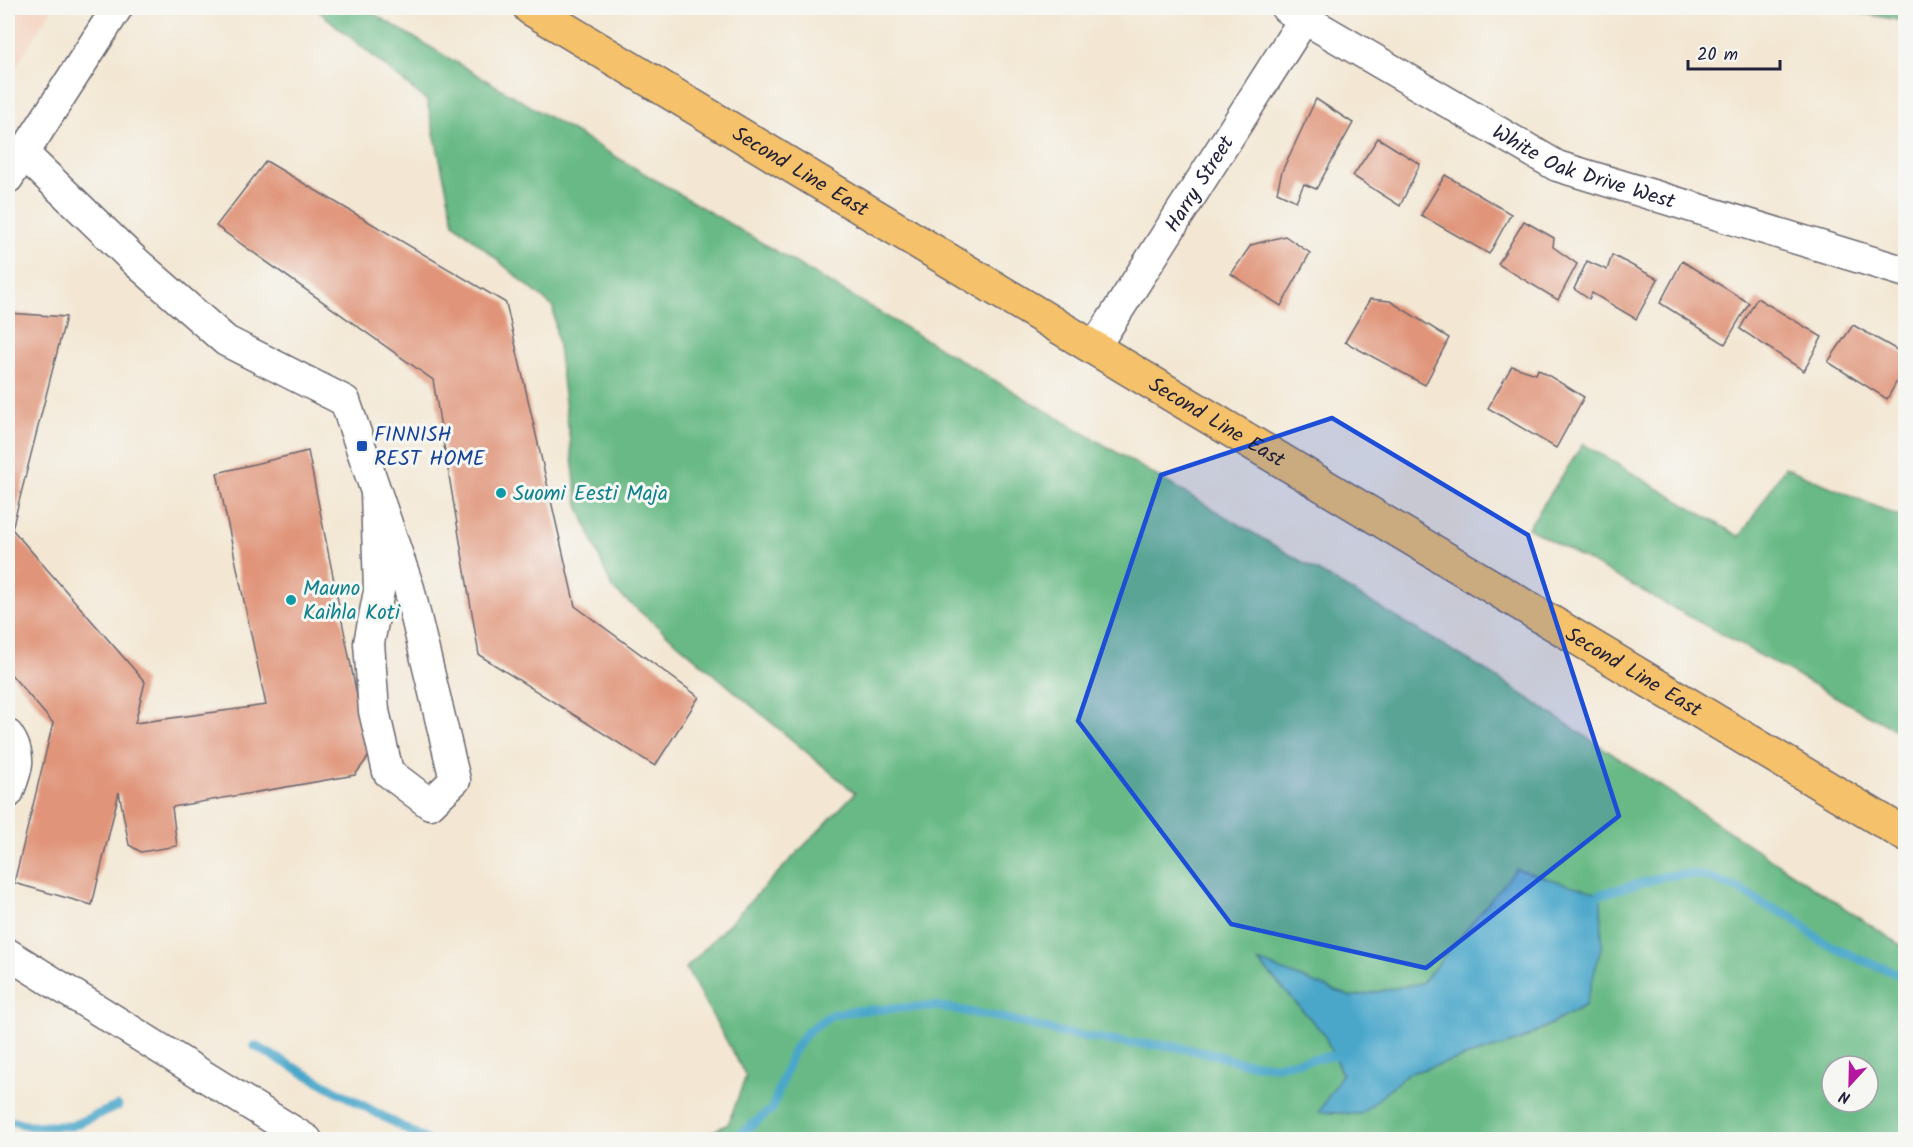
<svg xmlns="http://www.w3.org/2000/svg" width="1913" height="1147" font-family="Kalam,sans-serif">
<style>
.built{fill:#f4d3c0}
.forest{fill:#68b985;stroke:#456e60;stroke-width:1.5;fill-rule:evenodd}
.water{fill:#4ca7ca;stroke:#376482;stroke-width:1.5}
.lines{fill:none;stroke-linecap:round;stroke-linejoin:round}
.stream{stroke:#4ca7ca;stroke-width:9}
.building{fill:#e0957a}
.minor-casing{stroke:#6b6770;stroke-width:33}
.highway-casing{stroke:#6b6770;stroke-width:36}
.minor{stroke:#fff;stroke-width:30}
.highway{stroke:#f5c16b;stroke-width:33}
.marked{fill:#1d4ed8;fill-opacity:0.2;stroke:#1d4ed8;stroke-width:4.5;stroke-linejoin:round}
.transit-dot{fill:#1a4fb4;stroke:#f6f6f2;stroke-width:2}
.culture-dot{fill:#0f9aa8;stroke:#f6f6f2;stroke-width:2}
.labels{text-anchor:middle;stroke-width:6;stroke-linejoin:round;paint-order:stroke}
.street-label{font-size:21px;fill:#22223b;stroke:#f6f6f2}
.transit-label{font-size:21px;fill:#164399;stroke:#f6f6f2;text-anchor:start}
.culture-label{font-size:21px;fill:#0d838f;stroke:#f6f6f2;text-anchor:start}
</style>
<rect width="100%" height="100%" fill="#f6f6f2"/>
<filter id="ink" filterUnits="userSpaceOnUse"><feTurbulence type="fractalNoise" baseFrequency=".0167" numOctaves="2"/><feDisplacementMap in="SourceGraphic" scale="12" xChannelSelector="R" yChannelSelector="G"/><feConvolveMatrix kernelMatrix="1 2 1 2 8 2 1 2 1" color-interpolation-filters="sRGB"/></filter>
<filter id="wash" filterUnits="userSpaceOnUse"><feTurbulence type="fractalNoise" baseFrequency=".008" numOctaves="4" result="noise"/><feDisplacementMap in="SourceGraphic" scale="24" xChannelSelector="R" yChannelSelector="G"/><feGaussianBlur stdDeviation="1.35" result="paint"/><feColorMatrix in="noise" values="0 0 0 0 0 0 0 0 0 0 0 0 0 0 0 0 0 1.4 0 .05"/><feComposite in="paint" operator="in"/></filter>
<g filter="url(#wash)">
<rect width="100%" height="100%" fill="#f3e7d3"/>
<path class="built" d="M8,8H52L8,80Z"/>
<g class="forest">
<path d="M315,8H364L1487,671L1905,948V1139H697L728,1124L746,1076L686,968L855,793L612,588L578,505L553,307L454,223L427,101ZM1516,870L1586,1005L1519,1041L1407,1074L1360,1114L1320,1112L1342,1075L1324,1034L1259,962L1351,997L1422,983ZM1832,1066H1868V1102H1832Z"/>
<path d="M1832,8H1905V21Z"/>
<path d="M1583,444L1740,537L1785,467L1905,519V735L1528,528Z"/>
</g>
<path class="water" d="M1516,869L1601,894L1602,944L1586,1005L1519,1041L1407,1074L1361,1114L1319,1112L1342,1074L1324,1034L1258,961L1351,997L1422,983Z"/>
<g class="lines">
<g class="stream">
<path d="M1590,900L1601,894L1666,876L1690,874L1708,877L1743,891L1766,906L1791,916L1821,941L1857,958L1906,977"/>
<path d="M255,1046L426,1140"/>
<path d="M8,1120L30,1126H71L118,1106"/>
<path d="M733,1140L772,1109L793,1051L808,1031L831,1015L853,1011L935,1006L1008,1019L1062,1033L1128,1043L1172,1046L1212,1054L1240,1062L1273,1066L1343,1054"/>
</g>
</g>
<g id="blocks">
<g class="building">
<path d="M1316,99L1353,123L1316,189L1304,184L1296,201L1277,192L1282,171Z"/>
<path d="M1378,138L1420,164L1400,206L1353,176Z"/>
<path d="M266,161L506,303L575,606L699,697L655,766L479,655L433,380L216,226Z"/>
<path d="M1445,175L1511,214L1489,254L1421,215Z"/>
<path d="M1524,221L1554,238L1553,247L1577,264L1558,300L1498,264Z"/>
<path d="M1285,236L1310,253L1281,306L1231,274L1251,245Z"/>
<path d="M1612,255L1658,279L1636,319L1592,293L1589,299L1574,289L1587,261L1607,270Z"/>
<path d="M1682,261L1749,303L1725,344L1660,303Z"/>
<path d="M1757,298L1822,337L1804,371L1740,329Z"/>
<path d="M1370,299L1390,301L1449,338L1425,385L1345,342Z"/>
<path d="M8,313L66,317L12,529L145,682L135,723L266,705L217,473L308,451L369,756L355,775L172,807L177,846L141,852L129,845L119,792L92,905L14,883L53,723L8,671Z"/>
<path d="M1853,325L1906,355V365L1887,399L1828,362Z"/>
<path d="M1512,366L1536,374L1538,369L1584,397L1556,448L1488,408Z"/>
</g>
</g>
</g>
<g filter="url(#ink)">
<use href="#blocks" fill-opacity="0" stroke="#6b6770" stroke-width="1.5"/>
<g class="lines">
<defs>
<g id="minor">
<path id="s1" d="M1286,8L1557,166L1906,272"/>
<path d="M23,153L136,262L226,341L345,401L409,588L455,780L430,804L388,772L374,711L369,643L379,591L376,492"/>
<path d="M8,178L117,8"/>
<path id="s2" d="M1094,348L1304,19"/>
<path d="M8,735C23,757 17,770 8,793"/>
<path d="M8,954L307,1140"/>
</g>
<g id="highway">
<path id="s3" d="M530,8L1094,348L1906,835"/>
</g>
</defs>
<use href="#minor" class="minor-casing"/>
<use href="#highway" class="highway-casing"/>
<use href="#minor" class="minor"/>
<use href="#highway" class="highway"/>
</g>
</g>
<path class="marked" d="M1332,418L1528,535L1619,816L1426,968L1231,924L1078,721L1161,475Z"/>
<rect class="transit-dot" x="356" y="440" width="12" height="12" rx="3"/>
<g class="culture-dot">
<circle cx="501" cy="493" r="6"/>
<circle cx="291" cy="600" r="6"/>
</g>
<g class="labels">
<g class="street-label">
<text dy="7" stroke="none"><textPath href="#s1" startOffset="339">White Oak Drive West</textPath></text>
<text dy="7" stroke="none"><textPath href="#s3" startOffset="316">Second Line East</textPath></text>
<text dy="7" stroke="none"><textPath href="#s2" startOffset="195">Harry Street</textPath></text>
<text dy="7" stroke="none"><textPath href="#s3" startOffset="802">Second Line East</textPath></text>
<text dy="7" stroke="none"><textPath href="#s3" startOffset="1288">Second Line East</textPath></text>
</g>
<g class="transit-label">
<text x="374" y="441">FINNISH<tspan x="374" dy="24">REST HOME</tspan></text>
</g>
<g class="culture-label">
<text x="513" y="500">Suomi Eesti Maja</text>
<text x="303" y="595">Mauno<tspan x="303" dy="24">Kaihla Koti</tspan></text>
</g>
</g>
<rect width="1913" height="1147" fill="none" stroke="#f6f6f2" stroke-width="30"/>
<g transform="translate(1850 1084) rotate(202)"><circle r="28" fill="#f6f6f2" stroke="#a1a1a9" stroke-width="1.5"/>
<path d="M0-4.5L10 22L0 15L-10 22Z" fill="#b5179e"/>
<text y="-9" font-size="16" font-weight="bold" text-anchor="middle" fill="#22223b">N</text>
</g>
<path d="M1688 60v9h92v-9" fill="none" stroke="#22223b" stroke-width="3"/>
<text x="1697" y="60" font-size="18" fill="#22223b" stroke="#f6f6f2" stroke-width="4.5" paint-order="stroke">20 m</text>
</svg>
